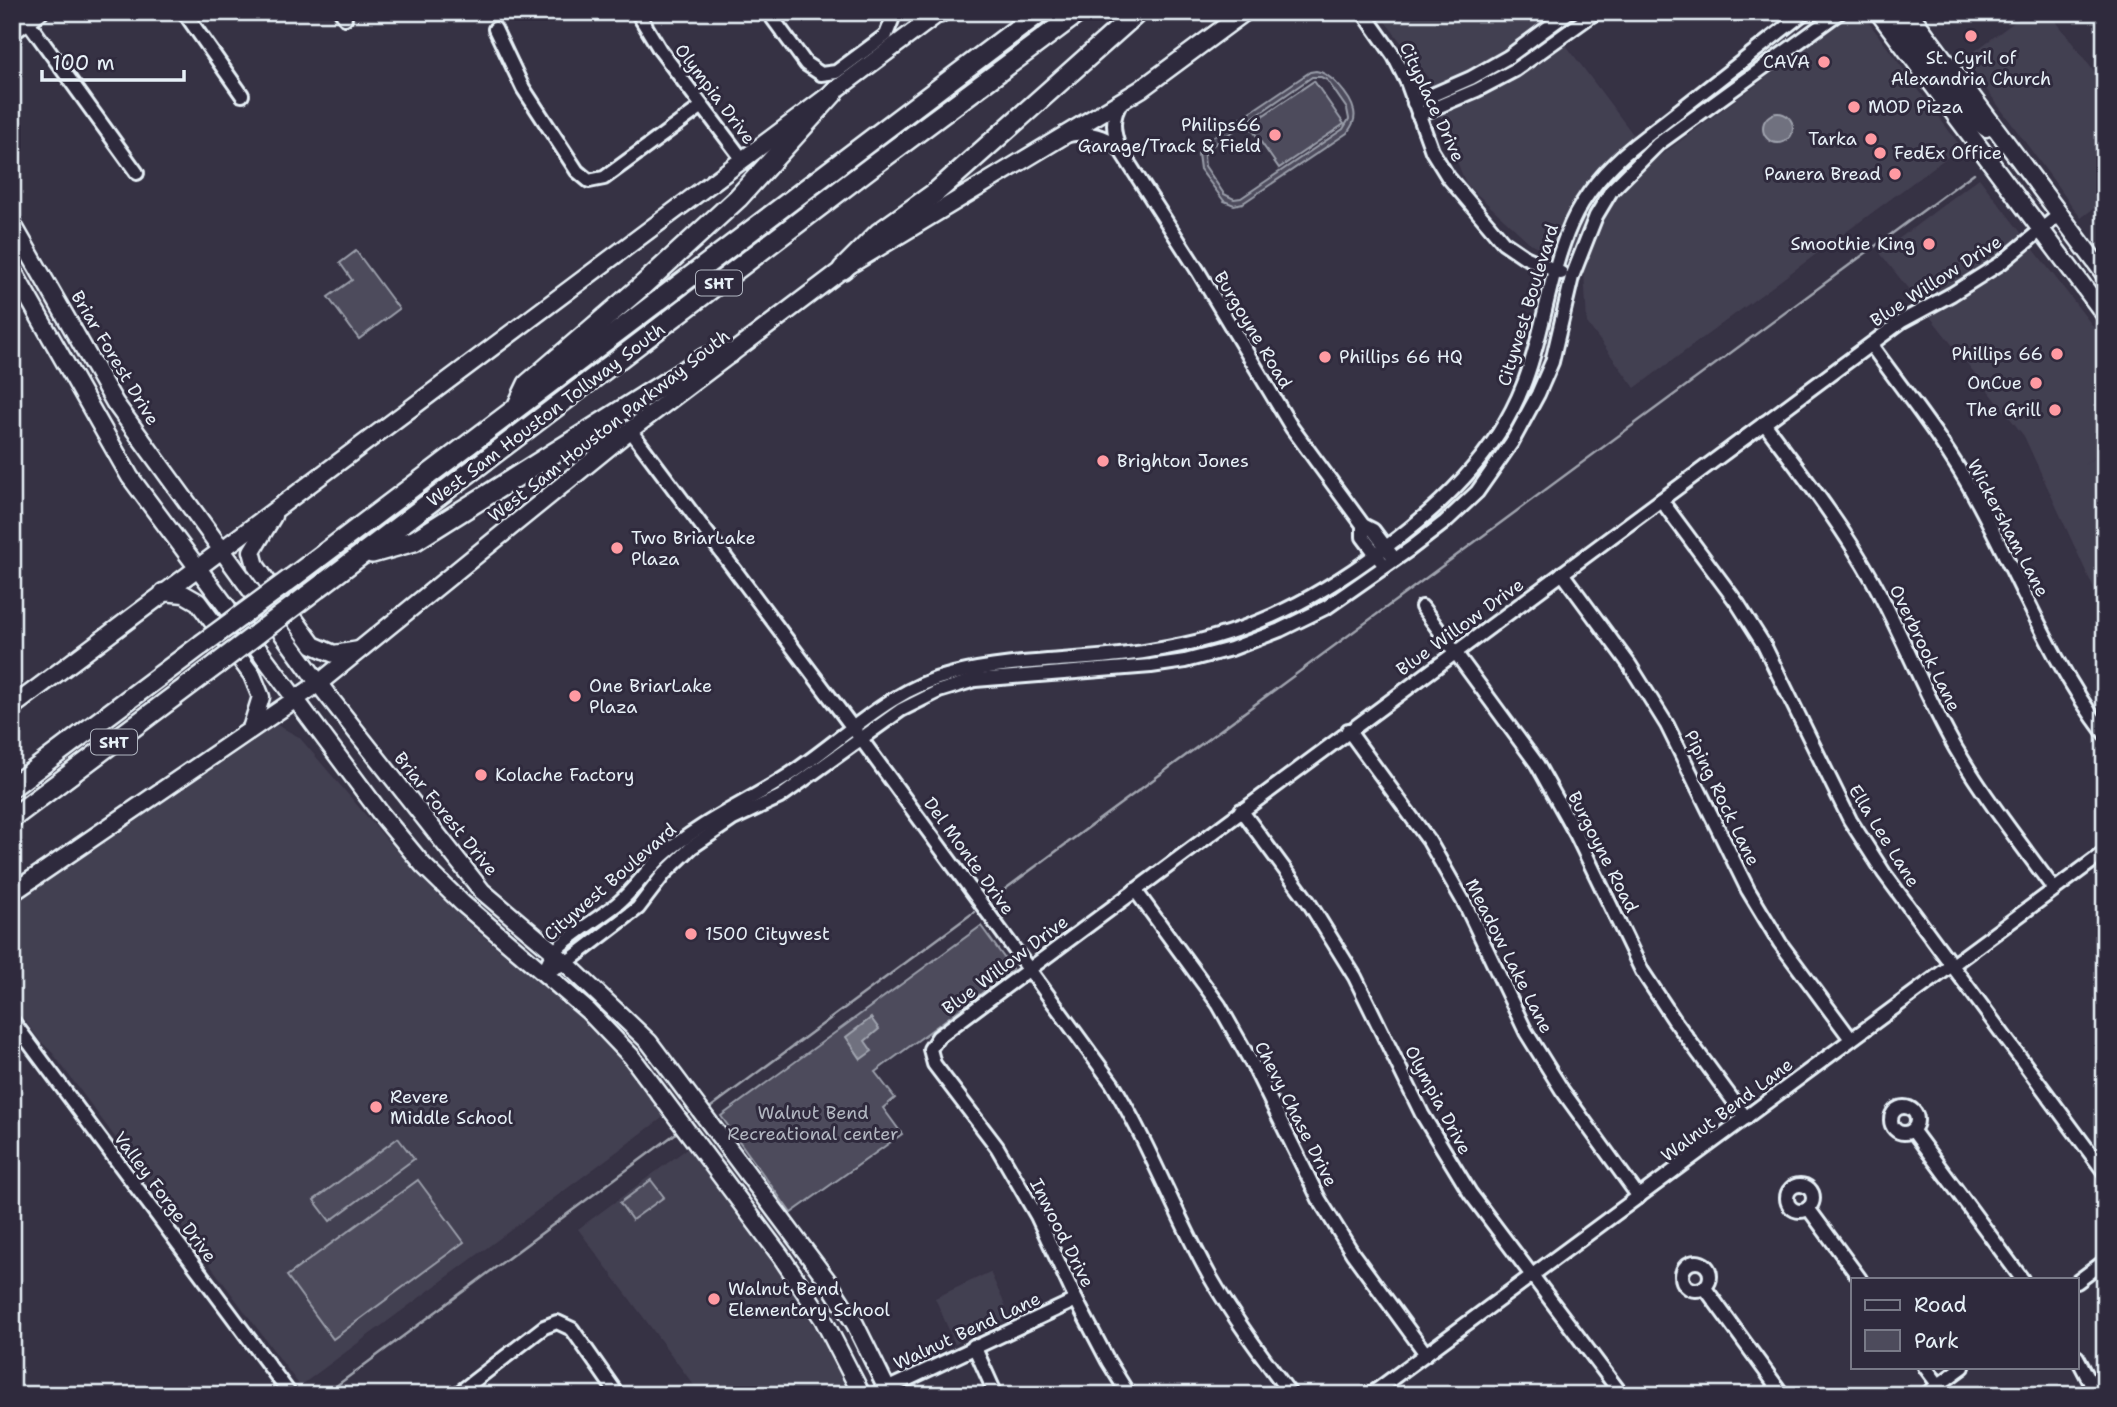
<svg xmlns="http://www.w3.org/2000/svg" width="2117" height="1407" font-family="'Shantell Sans',sans-serif">
<style>
.built{fill:#433f51}
.green{fill:#4d4b5c;stroke:#9a9eaa;stroke-width:2;fill-rule:evenodd}
.water{fill:#70717f;stroke:#a0a4af;stroke-width:2}
.lines{fill:none;stroke-linecap:round;stroke-linejoin:round}
.stream{stroke:#a0a4af;stroke-width:2.5}
.minor-casing{stroke:#e8f1f8;stroke-width:18}
.major-casing{stroke:#e8f1f8;stroke-width:21}
.highway-casing{stroke:#e8f1f8;stroke-width:24}
.minor{stroke:#2f2a3d;stroke-width:12}
.major{stroke:#2f2a3d;stroke-width:16}
.highway{stroke:#2f2a3d;stroke-width:19}
.highway-bridge-casing{stroke:#e8f1f8;stroke-width:24;stroke-linecap:butt}
.highway-bridge{stroke:#2f2a3d;stroke-width:19}
.poi-dot{fill:#ff9aa2;stroke:#2f2a3d;stroke-width:2.5}
.labels{text-anchor:middle;stroke-width:6;stroke-linejoin:round;paint-order:stroke}
.shield{fill:#2f2a3d;stroke:#b0b5c0;stroke-width:2}
.shield-label{font-size:16px;font-weight:bold;fill:#e8f1f8}
.poi-label{font-size:18px;fill:#e8f1f8;stroke:#2f2a3d;text-anchor:start}
.street-label{font-size:18px;fill:#e8f1f8;stroke:#2f2a3d}
.park-label{font-size:18px;fill:#b2b7c1;stroke:#2f2a3d}
</style>
<rect width="100%" height="100%" fill="#363244"/>
<filter id="ink" filterUnits="userSpaceOnUse"><feTurbulence type="fractalNoise" baseFrequency=".0143" numOctaves="2"/><feDisplacementMap in="SourceGraphic" scale="14" xChannelSelector="R" yChannelSelector="G"/><feConvolveMatrix kernelMatrix="1 2 1 2 8 2 1 2 1" color-interpolation-filters="sRGB"/></filter>
<g filter="url(#ink)">
<g class="built">
<path d="M1378,12H1559L1548,21L1653,161L1855,12H1861L1961,147L1635,388L1587,323L1584,272L1530,243L1466,184L1450,144L1428,78Z"/>
<path d="M2028,12H2049L2105,86V200L2081,218L1964,59Z"/>
<path d="M1979,178L2105,342V449L2084,465L2105,450V613L2024,436L1880,253Z"/>
<path d="M277,725L299,737L387,840L441,898L474,929L568,1006L618,1056L653,1097L665,1116L300,1386L51,1051L40,1041L12,1003V905Z"/>
<path d="M688,1148L775,1265L819,1334L848,1388L846,1392L840,1395H701L578,1229Z"/>
<path d="M990,1272L1011,1318L955,1344L935,1298Z"/>
</g>
<g class="green">
<path d="M1316,71C1330,72 1351,97 1354,111C1356,120 1352,126 1347,133L1243,203L1234,205L1224,201L1200,169L1198,154L1204,143L1310,72ZM1312,77H1321L1327,80L1347,109L1349,119L1343,129L1241,198L1234,199L1224,194L1205,166L1204,156L1209,148Z"/>
<path d="M1314,81L1344,124L1279,168L1249,125Z"/>
<path d="M356,251L399,309L359,339L328,297L352,280L340,263Z"/>
<path d="M981,926L1013,970L875,1072L895,1098L883,1108L902,1134L791,1213L721,1116Z"/>
<path d="M398,1138L414,1159L330,1221L314,1200Z"/>
<path d="M418,1180L464,1242L333,1339L287,1276Z"/>
<path d="M651,1180L664,1197L632,1220L620,1203Z"/>
</g>
<g class="water">
<circle cx="1778" cy="128" r="15"/>
<path d="M871,1018L879,1029L865,1041L872,1051L861,1059L846,1037Z"/>
</g>
<g class="lines">
<g class="stream">
<path d="M993,898L1974,173"/>
<path d="M711,1107L974,912"/>
<path d="M324,1395L679,1131"/>
</g>
<defs>
<g id="minor">
<path d="M21,12L137,173"/>
<path d="M184,12L242,95"/>
<path d="M341,12L345,18"/>
<path d="M637,12L660,50L743,160"/>
<path d="M768,12L806,64L821,74L836,72L886,35L892,20L889,12"/>
<path d="M1363,12L1394,56L1407,82L1432,151L1448,177L1503,242L1525,257L1561,273"/>
<path d="M495,29L523,88L577,171L589,181L604,178L701,107"/>
<path d="M12,34L42,12"/>
<path d="M1121,102C1111,118 1113,131 1119,148L1198,271L1292,428L1363,525L1373,530L1391,554"/>
<path d="M1414,103L1471,78L1508,57L1569,12"/>
<path d="M1418,115L1477,90L1515,70L1596,12"/>
<path d="M1068,135C1088,131 1104,135 1119,148"/>
<path d="M1871,345C1906,394 1945,442 1974,495C2018,575 2050,661 2105,734"/>
<path d="M1764,423C1802,474 1842,525 1873,581C1903,636 1925,695 1956,749C1985,798 2020,843 2054,889"/>
<path d="M630,430L853,728L1112,1083C1150,1145 1174,1212 1209,1275C1233,1317 1262,1356 1291,1395"/>
<path d="M1661,500L1738,604L1764,645L1850,820L1884,873L2105,1173"/>
<path d="M1363,525V537L1381,561"/>
<path d="M1562,573L1629,664L1667,725L1748,890L1780,943L1851,1039"/>
<path d="M1422,607L1537,764L1576,834L1642,971L1675,1021L1746,1118"/>
<path d="M1348,730L1429,841L1466,906L1526,1032L1562,1090L1639,1197"/>
<path d="M1241,810L1308,901L1355,977L1422,1114L1470,1193L1622,1395"/>
<path d="M1135,890L1219,1005L1255,1069L1319,1199L1353,1254L1426,1354"/>
<path d="M543,973L566,963L638,908L664,874L692,847L733,819L780,797L901,710L939,691L975,680L1151,666L1185,661L1231,649L1280,630L1327,607L1410,549L1445,522L1477,492L1512,442L1538,394L1552,362L1572,277L1596,216L1611,191L1658,144L1840,12"/>
<path d="M543,973C546,967 549,959 553,953C564,939 601,917 617,904C634,890 646,871 662,856C701,821 749,802 792,773C843,739 891,688 953,674C1017,658 1084,662 1149,651C1241,637 1308,605 1382,550C1440,507 1496,455 1523,386C1544,334 1548,276 1571,224C1585,193 1609,166 1635,145L1805,12"/>
<path d="M12,1020L290,1394"/>
<circle cx="1904" cy="1120" r="13"/>
<path d="M1913,1131L2022,1279"/>
<circle cx="1800" cy="1198" r="13"/>
<path d="M1808,1208L1860,1279"/>
<circle cx="1696" cy="1276" r="14"/>
<path d="M2077,1282L2105,1261"/>
<path d="M1705,1288L1783,1395"/>
<path d="M974,1346L996,1395"/>
<path d="M2077,1357L2097,1395"/>
<path d="M1925,1367L1946,1395"/>
<path d="M456,1395L544,1327L557,1322L572,1329L618,1395"/>
<path d="M874,1395L1076,1300"/>
<path d="M1129,1395L1108,1361L1076,1300L1037,1216L997,1147L934,1064L930,1049L938,1037L1902,321L1952,294L2001,263L2060,214"/>
<path d="M1370,1395L2105,852"/>
<path d="M1925,1395L1963,1367"/>
</g>
<g id="major">
<path d="M1878,12L2105,315"/>
<path d="M1893,12L1970,116L1986,128"/>
<path d="M1909,12L2105,275"/>
<path d="M12,223L115,403L325,692L482,891L554,952L649,1042L827,1280L855,1324L890,1395"/>
<path d="M12,269L130,477L381,814L423,865L462,903L588,1011L631,1056L780,1255L823,1319L862,1395"/>
<path d="M273,516L252,551L256,566L313,645L334,654L359,650"/>
<path d="M163,592L184,594L198,602L252,675L261,697L251,729"/>
<path d="M12,707L940,12"/>
<path d="M12,893L319,683L630,430L843,269L1141,89L1245,12"/>
</g>
<g id="highway">
<path d="M939,13L940,12"/>
<path d="M843,269L879,233L935,193L1138,12"/>
<path d="M518,405L528,384L643,285L738,198L834,92"/>
<path d="M372,553L414,541L705,358L730,353"/>
<path d="M292,578L1040,12"/>
<path d="M307,596L875,164L1079,12"/>
<path d="M12,787L201,645"/>
<path d="M12,818L216,665"/>
</g>
</defs>
<use href="#minor" class="minor-casing"/>
<use href="#major" class="major-casing"/>
<use href="#highway" class="highway-casing"/>
<use href="#minor" class="minor"/>
<use href="#major" class="major"/>
<use href="#highway" class="highway"/>
<defs>
<g id="highway-bridge">
<path d="M201,645L292,578"/>
<path d="M216,665L307,596"/>
</g>
</defs>
<use href="#highway-bridge" class="highway-bridge-casing"/>
<use href="#highway-bridge" class="highway-bridge"/>
</g>
</g>
<g class="poi-dot">
<circle cx="1971" cy="36" r="7"/>
<circle cx="1824" cy="62" r="7"/>
<circle cx="1854" cy="107" r="7"/>
<circle cx="1275" cy="135" r="7"/>
<circle cx="1871" cy="139" r="7"/>
<circle cx="1880" cy="153" r="7"/>
<circle cx="1895" cy="174" r="7"/>
<circle cx="1929" cy="244" r="7"/>
<circle cx="2057" cy="354" r="7"/>
<circle cx="1325" cy="357" r="7"/>
<circle cx="2036" cy="383" r="7"/>
<circle cx="2055" cy="410" r="7"/>
<circle cx="1103" cy="461" r="7"/>
<circle cx="617" cy="548" r="7"/>
<circle cx="575" cy="696" r="7"/>
<circle cx="481" cy="775" r="7"/>
<circle cx="691" cy="934" r="7"/>
<circle cx="376" cy="1107" r="7"/>
<circle cx="714" cy="1299" r="7"/>
</g>
<g class="labels">
<g class="shield">
<rect x="696" y="270.5" width="46" height="25" rx="5"/>
<rect x="91" y="729.5" width="46" height="25" rx="5"/>
</g>
<g class="shield-label">
<text x="719" y="289">SHT</text>
<text x="114" y="748">SHT</text>
</g>
<g class="poi-label">
<text x="1971" y="64" text-anchor="middle">St. Cyril of<tspan x="1971" dy="21">Alexandria Church</tspan></text>
<text x="1810" y="68" text-anchor="end">CAVA</text>
<text x="1868" y="113">MOD Pizza</text>
<text x="1261" y="131" text-anchor="end">Philips66<tspan x="1261" dy="21">Garage/Track &amp; Field</tspan></text>
<text x="1857" y="145" text-anchor="end">Tarka</text>
<text x="1894" y="159">FedEx Office</text>
<text x="1881" y="180" text-anchor="end">Panera Bread</text>
<text x="1915" y="250" text-anchor="end">Smoothie King</text>
<text x="2043" y="360" text-anchor="end">Phillips 66</text>
<text x="1339" y="363">Phillips 66 HQ</text>
<text x="2022" y="389" text-anchor="end">OnCue</text>
<text x="2041" y="416" text-anchor="end">The Grill</text>
<text x="1117" y="467">Brighton Jones</text>
<text x="631" y="544">Two BriarLake<tspan x="631" dy="21">Plaza</tspan></text>
<text x="589" y="692">One BriarLake<tspan x="589" dy="21">Plaza</tspan></text>
<text x="495" y="781">Kolache Factory</text>
<text x="705" y="940">1500 Citywest</text>
<text x="390" y="1103">Revere<tspan x="390" dy="21">Middle School</tspan></text>
<text x="728" y="1295">Walnut Bend<tspan x="728" dy="21">Elementary School</tspan></text>
</g>
<g class="street-label">
<text transform="translate(715 94) rotate(53)" y="6">Olympia Drive</text>
<text transform="translate(1432 102) rotate(65)" y="6">Cityplace Drive</text>
<text transform="translate(1936 281) rotate(-33)" y="6">Blue Willow Drive</text>
<text transform="translate(1528 305) rotate(-73)" y="6">Citywest Boulevard</text>
<text transform="translate(1253 330) rotate(59)" y="6">Burgoyne Road</text>
<text transform="translate(115 358) rotate(59)" y="6">Briar Forest Drive</text>
<text transform="translate(546 415) rotate(-37)" y="6">West Sam Houston Tollway South</text>
<text transform="translate(609 426) rotate(-38)" y="6">West Sam Houston Parkway South</text>
<text transform="translate(2008 528) rotate(62)" y="6">Wickersham Lane</text>
<text transform="translate(1460 627) rotate(-36)" y="6">Blue Willow Drive</text>
<text transform="translate(1925 648) rotate(64)" y="6">Overbrook Lane</text>
<text transform="translate(1722 798) rotate(64)" y="6">Piping Rock Lane</text>
<text transform="translate(446 814) rotate(51)" y="6">Briar Forest Drive</text>
<text transform="translate(1884 836) rotate(58)" y="6">Ella Lee Lane</text>
<text transform="translate(1603 852) rotate(63)" y="6">Burgoyne Road</text>
<text transform="translate(969 856) rotate(54)" y="6">Del Monte Drive</text>
<text transform="translate(610 882) rotate(-41)" y="6">Citywest Boulevard</text>
<text transform="translate(1509 956) rotate(63)" y="6">Meadow Lake Lane</text>
<text transform="translate(1005 965) rotate(-37)" y="6">Blue Willow Drive</text>
<text transform="translate(1438 1100) rotate(62)" y="6">Olympia Drive</text>
<text transform="translate(1727 1110) rotate(-37)" y="6">Walnut Bend Lane</text>
<text transform="translate(1296 1114) rotate(63)" y="6">Chevy Chase Drive</text>
<text transform="translate(165 1197) rotate(53)" y="6">Valley Forge Drive</text>
<text transform="translate(1062 1233) rotate(63)" y="6">Inwood Drive</text>
<text transform="translate(967 1331) rotate(-25)" y="6">Walnut Bend Lane</text>
</g>
<g class="park-label">
<text x="813" y="1119">Walnut Bend<tspan x="813" dy="21">Recreational center</tspan></text>
</g>
</g>
<rect width="2117" height="1407" fill="none" stroke="#2f2a3d" stroke-width="42"/>
<rect x="21" y="21" width="2075" height="1365" fill="none" stroke="#e8f1f8" stroke-width="2.5" filter="url(#ink)"/>
<rect x="1851" y="1278" width="228" height="91" fill="#2f2a3d" stroke="#797a88" stroke-width="2"/>
<rect x="1865" y="1300" width="35" height="10" fill="#2f2a3d" stroke="#797a88" stroke-width="2"/>
<text x="1914" y="1312" font-size="21" fill="#e8f1f8">Road</text>
<rect x="1865" y="1330" width="35" height="21" fill="#4d4b5c" stroke="#797a88" stroke-width="2"/>
<text x="1914" y="1348" font-size="21" fill="#e8f1f8">Park</text>
<path d="M42 70v10h142v-10" fill="none" stroke="#e8f1f8" stroke-width="3.5"/>
<text x="52" y="70" font-size="21" fill="#e8f1f8" stroke="#2f2a3d" stroke-width="5" paint-order="stroke">100 m</text>
</svg>
